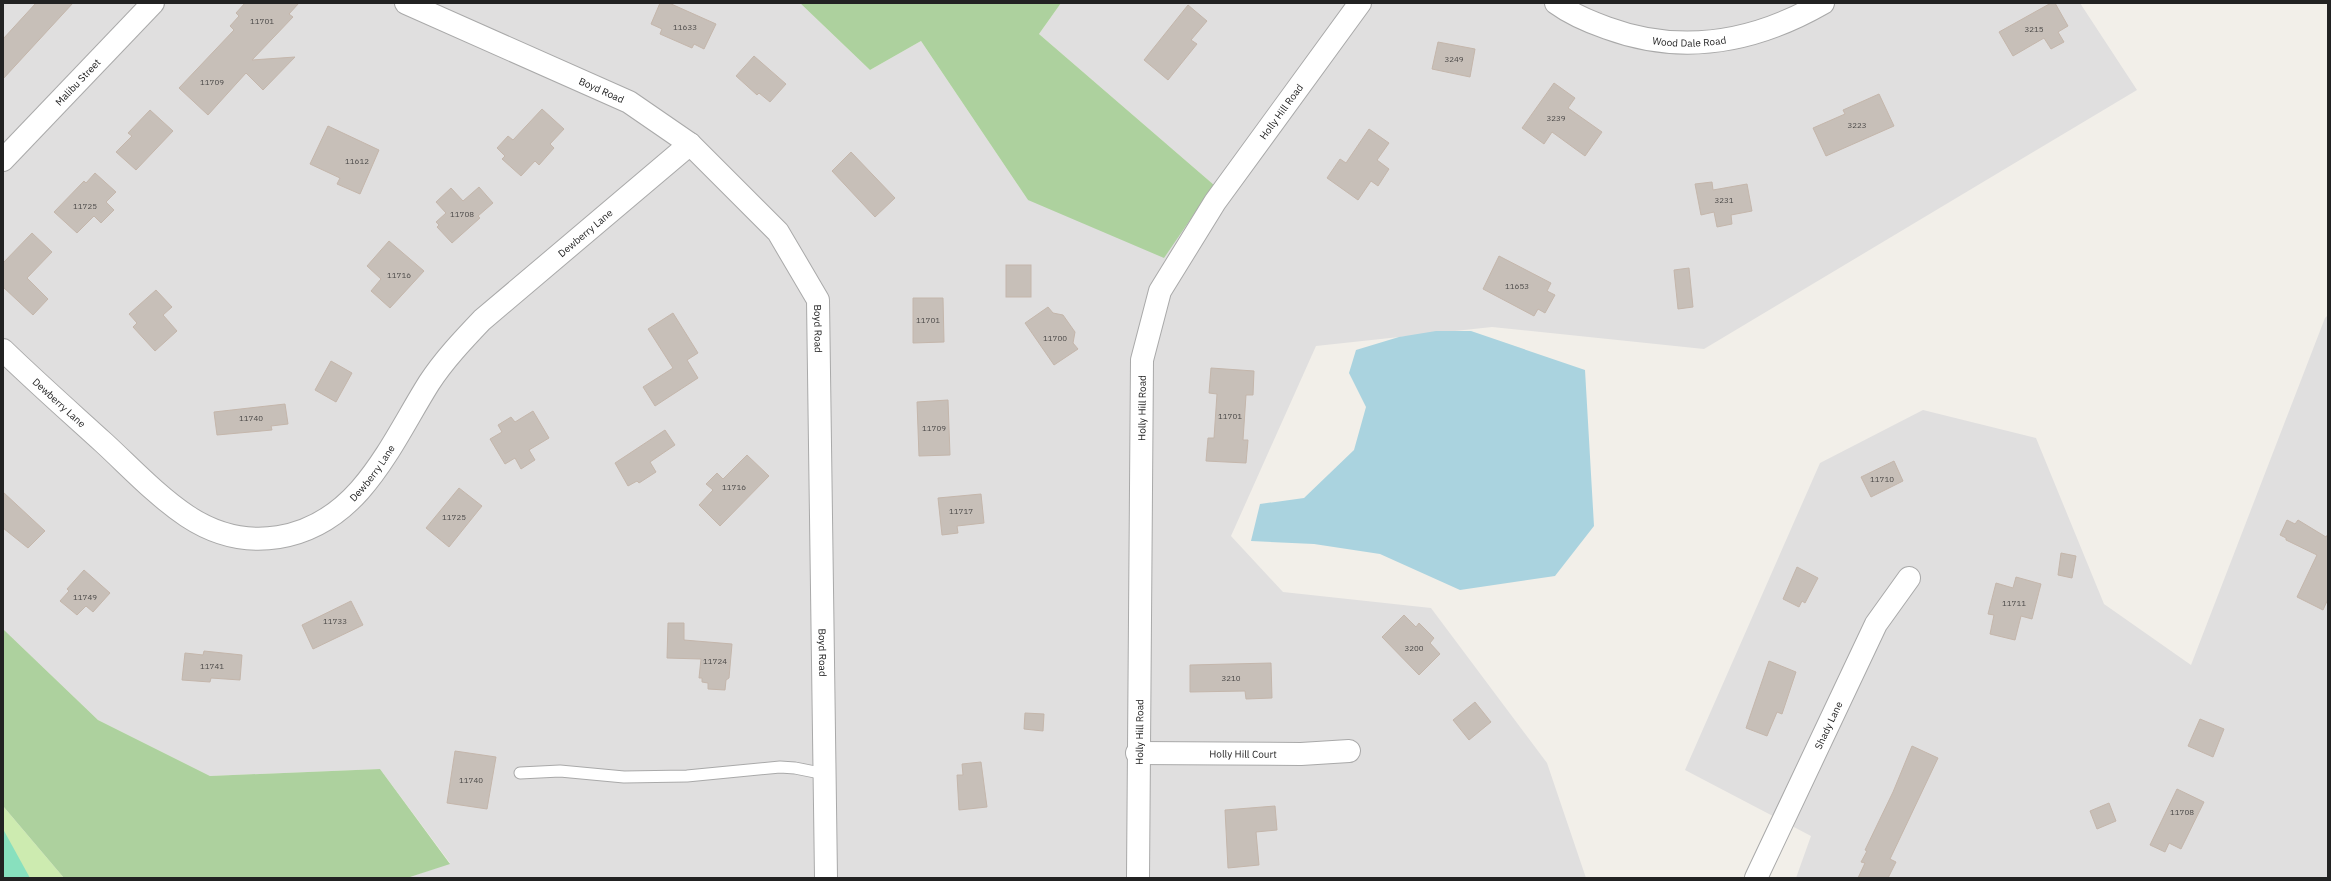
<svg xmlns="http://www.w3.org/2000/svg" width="2331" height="881" font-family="'IBM Plex Sans',sans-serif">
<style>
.residential{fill:#e0dfdf}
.grass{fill:#cdebb0}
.forest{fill:#add19e}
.pitch{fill:#88e0be}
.water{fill:#aad3df}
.building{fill:#c7bfb8;stroke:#c4b6ab}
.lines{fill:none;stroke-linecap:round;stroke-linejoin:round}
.lane-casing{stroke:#a9a9a9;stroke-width:13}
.street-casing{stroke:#a9a9a9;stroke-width:24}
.lane{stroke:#fff;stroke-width:11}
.street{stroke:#fff;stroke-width:22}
.labels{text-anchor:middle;stroke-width:4;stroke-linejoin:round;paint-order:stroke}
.number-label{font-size:8px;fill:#4b4948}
.street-label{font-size:10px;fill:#222;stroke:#fff}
</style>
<rect width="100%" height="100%" fill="#f2efe9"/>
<g class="residential">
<path d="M3,3H800L870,70L921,41L1028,200L1214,185L1039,34L1061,3H2080L2137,90L1704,349L1492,327L1316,346L1231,536L1283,592L1431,608L1547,763L1586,878H407L450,863L380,769L210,776L98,720L3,629Z"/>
<path d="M2328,315V878H1796L1811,836L1685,770L1820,463L1923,410L2036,438L2104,604L2191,665L2325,318Z"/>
</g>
<path class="grass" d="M3,806L64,878H3Z"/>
<g class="forest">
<path d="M800,3H1061L1039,34L1214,185L1164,258L1028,200L921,41L870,70Z"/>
<path d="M3,629L98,720L210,776L380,769L450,864L407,878H64L3,806Z"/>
</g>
<path class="pitch" d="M3,829L30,878H3Z"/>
<path class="water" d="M1436,331H1471L1585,370L1594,526L1555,576L1460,590L1380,554L1314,544L1251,541L1260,504L1304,498L1354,450L1366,407L1349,373L1356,350L1399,337Z"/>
<g class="building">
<path d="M36,3H73L3,79V39Z"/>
<path d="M245,3H299L289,14L293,17L252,60L295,57L263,90L246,73L208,115L179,88L234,30L230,26L239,16L236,13Z"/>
<path d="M660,3H669L716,24L704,49L694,44L692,48L660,34L662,29L651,24Z"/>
<path d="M2051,3H2055L2068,26L2058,32L2064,42L2051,49L2044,38L2013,56L1999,32Z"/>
<path d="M1188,5L1207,21L1191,40L1197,44L1168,80L1144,60Z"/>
<path d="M1438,42L1475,49L1470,77L1432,69Z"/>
<path d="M754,56L786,84L770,102L759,93L757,95L736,76Z"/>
<path d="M1554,83L1575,98L1568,108L1602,132L1585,156L1552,132L1544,144L1522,128Z"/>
<path d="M1879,94L1894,126L1826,156L1813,128L1845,114L1843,110Z"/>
<path d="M542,109L564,129L550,144L554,148L539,165L535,161L521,176L502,159L505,156L497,148L508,136L513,140Z"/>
<path d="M150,110L173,131L136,170L116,152L132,136L128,133Z"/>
<path d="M328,126L379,150L360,194L337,184L340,178L310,164Z"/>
<path d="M1369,129L1389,143L1377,160L1389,169L1378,186L1371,181L1358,200L1327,178L1340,159L1346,163Z"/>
<path d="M851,152L895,198L875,217L832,171Z"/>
<path d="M95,173L116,192L106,202L114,210L101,223L94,216L77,233L54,212L84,181L86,183Z"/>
<path d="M1712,182L1713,190L1747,184L1752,211L1731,215L1732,224L1717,227L1714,212L1701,215L1695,184Z"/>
<path d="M479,187L493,203L478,216L480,218L452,243L437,227L439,225L436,222L446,213L436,202L451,188L463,201Z"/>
<path d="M32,233L52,252L27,278L48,299L33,315L3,287V263Z"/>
<path d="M389,241L424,271L390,308L371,291L381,279L367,266Z"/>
<path d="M1499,256L1551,283L1547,291L1555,295L1545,313L1538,309L1534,316L1483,289Z"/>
<rect x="1006" y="265" width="25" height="32"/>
<path d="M1689,268L1693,307L1678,309L1674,270Z"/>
<path d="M156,290L172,307L163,315L177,331L155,351L133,327L137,323L129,314Z"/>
<path d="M913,298H943L944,342L913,343Z"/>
<path d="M1048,307L1053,313L1063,315L1075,332L1073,343L1078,349L1054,365L1025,323Z"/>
<path d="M673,313L698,353L687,360L698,378L655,406L643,387L673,368L648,329Z"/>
<path d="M331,361L352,373L336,402L315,390Z"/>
<path d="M1211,368L1254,371L1253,395H1246L1243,440H1248L1246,463L1206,461L1208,438H1214L1217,394L1209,393Z"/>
<path d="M948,400L950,455L919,456L917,402Z"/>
<path d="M285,404L288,424L271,426L272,430L217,435L214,412Z"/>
<path d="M533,411L549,438L529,450L535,460L521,469L515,458L505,464L490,439L502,432L498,425L511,417L515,422Z"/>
<path d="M665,430L675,445L650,462L656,472L639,483L637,481L628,486L615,463Z"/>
<path d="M747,455L769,476L720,526L699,505L713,490L706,484L717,473L723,479Z"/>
<path d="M1894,461L1903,481L1871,497L1861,477Z"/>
<path d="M459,488L482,506L449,547L426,528Z"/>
<path d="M3,492L45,531L28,548L3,528Z"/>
<path d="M981,494L984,523L957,526L958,533L942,535L938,498Z"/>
<path d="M2287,520L2295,524L2298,520L2326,537L2328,534V599L2323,610L2297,597L2317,555L2286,540V538L2280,535Z"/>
<path d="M2061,553L2076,556L2072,578L2058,575Z"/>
<path d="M1797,567L1818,578L1805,603L1802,601L1799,607L1783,599Z"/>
<path d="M84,570L110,593L93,612L86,606L77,615L60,601L69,591L67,589Z"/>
<path d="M2016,577L2041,584L2032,619L2021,616L2015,640L1990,634L1994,615L1988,614L1996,583L2013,588Z"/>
<path d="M351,601L363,625L313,649L302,625Z"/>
<path d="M1404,615L1416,627L1419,623L1434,638L1430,643L1440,654L1419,675L1382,637Z"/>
<path d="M668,623H684V640L732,644L729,678L726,680L725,690L708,689V683L702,682V678H699L701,659L667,658Z"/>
<path d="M204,651L242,655L240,680L211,678L210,682L182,680L185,653L203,655Z"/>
<path d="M1769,661L1796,672L1782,714L1777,712L1767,736L1746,728Z"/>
<path d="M1271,663L1272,698L1246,699L1245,691L1190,692V665Z"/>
<path d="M1475,702L1491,722L1469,740L1453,720Z"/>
<path d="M1025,713L1044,714L1043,731L1024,729Z"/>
<path d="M2200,719L2224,729L2213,757L2188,746Z"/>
<path d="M1912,746L1938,758L1890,859L1896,862L1888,878H1858L1865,863L1861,862L1867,851L1865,850L1893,792Z"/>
<path d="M455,751L496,757L487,809L447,803Z"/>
<path d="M981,762L987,807L959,810L957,775H963L962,764Z"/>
<path d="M2177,789L2204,802L2181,849L2169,843L2165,852L2150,845Z"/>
<path d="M2109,803L2116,821L2097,829L2090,811Z"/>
<path d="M1275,806L1277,830L1256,832L1259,865L1228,868L1225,810Z"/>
</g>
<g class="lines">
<defs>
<path id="lane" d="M520,773L560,771L624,777L687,776L780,767L795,768L825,774"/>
<g id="street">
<path id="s1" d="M406,3L629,102L690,144L778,232L818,300L826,878"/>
<path id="s2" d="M1556,3C1571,14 1590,22 1607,28C1683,56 1755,42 1823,3"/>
<path id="s3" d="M3,160L153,3"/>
<path id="s4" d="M3,350C36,382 70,412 104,443C130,467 157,496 187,516C246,555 314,542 360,490C388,458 407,418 429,383C444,360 463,340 482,320L690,144"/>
<path id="s5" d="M1137,753L1301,754L1349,751"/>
<path id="s6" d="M1138,878L1142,360L1160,291L1215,202L1360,3"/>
<path id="s7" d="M1756,878L1876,624L1909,578"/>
</g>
</defs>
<use href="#lane" class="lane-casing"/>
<use href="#street" class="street-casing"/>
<use href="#lane" class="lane"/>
<use href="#street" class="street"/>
</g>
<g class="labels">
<g class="number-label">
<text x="262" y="24">11701</text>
<text x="685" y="30">11633</text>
<text x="2034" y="32">3215</text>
<text x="1454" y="62">3249</text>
<text x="212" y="85">11709</text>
<text x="1556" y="121">3239</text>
<text x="1857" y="128">3223</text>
<text x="357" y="164">11612</text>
<text x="1724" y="203">3231</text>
<text x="85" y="209">11725</text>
<text x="462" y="217">11708</text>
<text x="399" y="278">11716</text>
<text x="1517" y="289">11653</text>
<text x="928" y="323">11701</text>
<text x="1055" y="341">11700</text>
<text x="1230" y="419">11701</text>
<text x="251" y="421">11740</text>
<text x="934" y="431">11709</text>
<text x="1882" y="482">11710</text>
<text x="734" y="490">11716</text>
<text x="961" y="514">11717</text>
<text x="454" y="520">11725</text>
<text x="85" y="600">11749</text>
<text x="2014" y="606">11711</text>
<text x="335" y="624">11733</text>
<text x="1414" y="651">3200</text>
<text x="715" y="664">11724</text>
<text x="212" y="669">11741</text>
<text x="1231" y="681">3210</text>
<text x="471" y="783">11740</text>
<text x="2182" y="815">11708</text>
</g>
<g class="street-label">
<text dy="4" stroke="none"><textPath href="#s2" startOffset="141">Wood Dale Road</textPath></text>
<text dy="4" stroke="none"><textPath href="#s3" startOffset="108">Malibu Street</textPath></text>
<text dy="4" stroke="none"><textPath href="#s1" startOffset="214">Boyd Road</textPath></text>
<text dy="4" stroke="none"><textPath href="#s6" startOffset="806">Holly Hill Road</textPath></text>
<text dy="4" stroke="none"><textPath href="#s4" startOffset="785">Dewberry Lane</textPath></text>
<text dy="4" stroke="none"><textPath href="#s1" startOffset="550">Boyd Road</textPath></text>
<text dy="4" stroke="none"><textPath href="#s4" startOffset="77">Dewberry Lane</textPath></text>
<text dy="4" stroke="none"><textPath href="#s6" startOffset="470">Holly Hill Road</textPath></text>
<text dy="4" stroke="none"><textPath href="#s4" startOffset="461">Dewberry Lane</textPath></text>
<text dy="4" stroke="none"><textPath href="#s1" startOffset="874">Boyd Road</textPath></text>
<text dy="4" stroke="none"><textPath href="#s7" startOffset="169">Shady Lane</textPath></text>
<text dy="4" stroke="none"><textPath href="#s6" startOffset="146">Holly Hill Road</textPath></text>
<text dy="4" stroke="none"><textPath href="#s5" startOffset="106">Holly Hill Court</textPath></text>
</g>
</g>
<rect width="2331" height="881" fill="none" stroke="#222222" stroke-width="8"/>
</svg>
